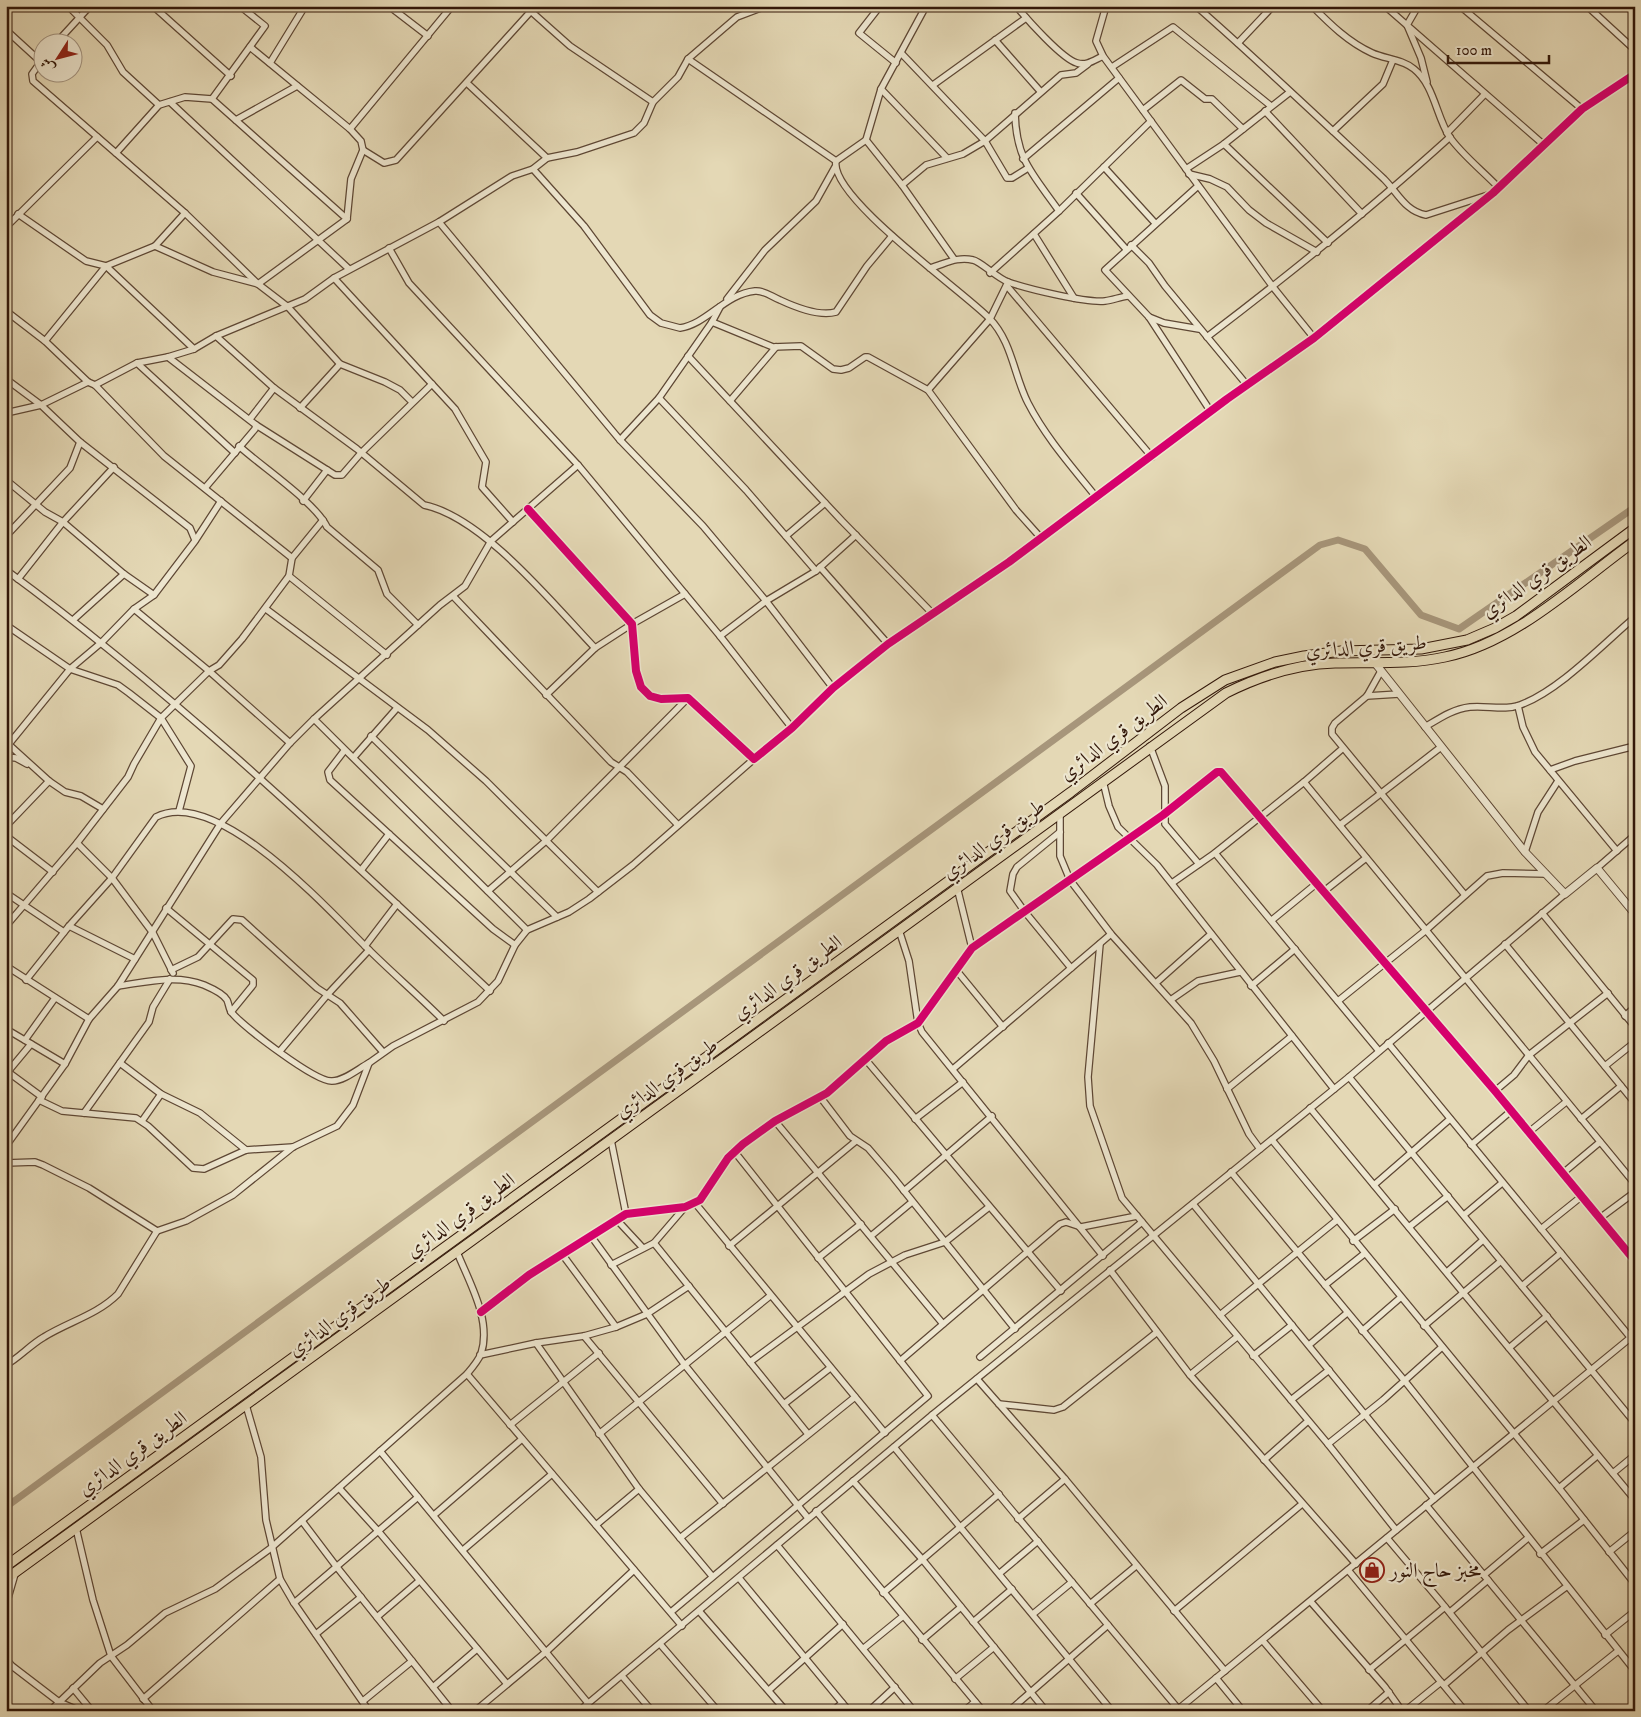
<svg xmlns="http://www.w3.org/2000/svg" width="1641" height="1717" font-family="'IM FELL DW Pica',Amiri,serif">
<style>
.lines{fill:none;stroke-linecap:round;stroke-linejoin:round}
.canal{stroke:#a7967b;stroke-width:7}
.minor-casing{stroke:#5e4734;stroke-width:8}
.tertiary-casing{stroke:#5e4734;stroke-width:9}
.trunk-casing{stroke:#321709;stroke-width:11}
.minor{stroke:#ede6cf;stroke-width:5.5}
.tertiary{stroke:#ede6cf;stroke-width:7}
.trunk{stroke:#e4d8b5;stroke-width:9}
.cycleway-casing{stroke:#ede6cf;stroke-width:11}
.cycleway{stroke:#d6006c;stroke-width:8}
.labels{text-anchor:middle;stroke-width:4.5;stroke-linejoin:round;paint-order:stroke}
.street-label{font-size:20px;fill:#321709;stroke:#ede6cf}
.poi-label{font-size:20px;fill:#321709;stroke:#ede6cf;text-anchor:start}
</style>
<rect width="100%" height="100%" fill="#e4d8b5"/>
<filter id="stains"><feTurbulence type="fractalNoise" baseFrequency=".004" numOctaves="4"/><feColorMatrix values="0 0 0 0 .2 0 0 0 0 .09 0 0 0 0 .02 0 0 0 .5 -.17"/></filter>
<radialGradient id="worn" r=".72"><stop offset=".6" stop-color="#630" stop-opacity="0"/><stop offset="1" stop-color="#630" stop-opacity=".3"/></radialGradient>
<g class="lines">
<path class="canal" d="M6,1507L1320,545L1338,540L1365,549L1421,615L1459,629L1635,507"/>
<defs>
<g id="minor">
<path d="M68,6L107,45L123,72L159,105"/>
<path d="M153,6L231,76"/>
<path d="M389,6L428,36"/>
<path d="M525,6L570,46L653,102"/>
<path d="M880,6L859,33L896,63"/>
<path d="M1016,6C1027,19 1062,59 1077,63C1087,66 1094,60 1103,56"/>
<path d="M1106,6L1096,41L1103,56L1273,287L1314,338"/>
<path d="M1138,6H1147"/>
<path d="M1196,6C1260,62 1322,121 1384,179C1398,193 1405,211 1426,215L1488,195"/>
<path d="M1312,6C1330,24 1348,42 1372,53C1385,59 1402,59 1414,69C1434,85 1436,115 1449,136C1460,153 1484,172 1499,188"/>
<path d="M1385,6L1544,145"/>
<path d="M1418,6L1407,25L1421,58L1427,82"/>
<path d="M1460,6L1582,109"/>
<path d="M1587,6L1635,50"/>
<path d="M6,30L41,62"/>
<path d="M995,40L1040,91"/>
<path d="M57,42L90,6"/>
<path d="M1238,43L1273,6"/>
<path d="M902,54L985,141L1007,178H1012L1028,168"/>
<path d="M688,59L836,161C829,197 963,291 989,318C1012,341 1014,376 1028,403C1046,438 1073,468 1097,498"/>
<path d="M42,60L32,74L33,81L185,213L258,284L288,307L340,364L385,382L400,390L412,402"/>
<path d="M270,63L305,6"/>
<path d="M1112,67L1173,27L1271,106"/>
<path d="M468,84L547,158"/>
<path d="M933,85L1026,18"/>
<path d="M881,89L947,158"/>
<path d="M212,99L265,26L240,6"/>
<path d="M170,102L349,269"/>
<path d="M1143,110L1181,80L1205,99H1212L1243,129"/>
<path d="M1265,111L1362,214"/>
<path d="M1015,113C1016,160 1033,174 1059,211"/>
<path d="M236,120L297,86"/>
<path d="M350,129L452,6"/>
<path d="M1333,131L1383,84L1393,60"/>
<path d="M1447,133L1484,95"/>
<path d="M866,140L902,185L954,259"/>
<path d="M1224,144L1328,243"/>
<path d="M363,150L384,163L396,160L532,10L548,6"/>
<path d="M116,153L159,105L185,97L212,99L347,219"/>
<path d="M1023,159L1119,78"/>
<path d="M836,161L866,140L881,89L926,6"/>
<path d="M1104,167L1155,223"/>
<path d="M533,169L584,226L650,315L661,323L680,328C707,324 725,294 755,291C764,290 772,297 780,300C795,307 819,317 836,312L867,266L892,236"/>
<path d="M1186,169L1224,144L1290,92"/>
<path d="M1189,174L1210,179L1227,187L1249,210L1266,223L1317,252"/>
<path d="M902,185L926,165L963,154L985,141L1061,75L1076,73L1088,64"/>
<path d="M1198,186L1105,270L1149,317L1211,412"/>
<path d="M1076,193L1126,249"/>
<path d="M185,213L155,246L213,272L258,284L347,219L351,179L363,150L361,141L350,129L250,47"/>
<path d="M18,214L86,261L106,266L194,349"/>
<path d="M439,222L620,440L703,526L766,601L833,688"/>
<path d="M6,227L97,137"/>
<path d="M1034,234L1074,298"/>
<path d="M1131,245L1149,263L1165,286L1247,385"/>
<path d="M389,248L409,283L578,465L720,636L792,728"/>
<path d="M930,268C945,264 957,256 973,260C980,261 997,278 1008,282C1028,289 1086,303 1105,301C1113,300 1120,297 1128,296"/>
<path d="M990,273L1059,211L1151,121"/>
<path d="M334,278L455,409L486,462L482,487L513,522"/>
<path d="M1007,286L1152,457"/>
<path d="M727,299L765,250L816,201L835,167"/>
<path d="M720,307L712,322L773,347L801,346L833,369L841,370L849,368L865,357H868L928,390L1016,510L1041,538"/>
<path d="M6,311L45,341L88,382L95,385L164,456L292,558"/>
<path d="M1149,317L1164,323L1199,329"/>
<path d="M216,336L274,388L357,449L424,505C483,517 553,604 595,648"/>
<path d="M1207,337C1291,273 1372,208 1450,137"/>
<path d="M45,341L106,266L155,246"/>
<path d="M688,356L842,521L932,613"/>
<path d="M168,357L256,425L255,429L205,488"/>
<path d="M137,363L235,453"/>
<path d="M6,379L41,405L80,442L190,528L195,540"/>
<path d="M95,385L137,363L168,357L194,349L216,336L305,299L334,278L439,222L512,176L533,169L547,158L577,152L634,133L644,123L653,102L678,77L688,59L737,17L766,6"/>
<path d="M928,390L990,319L1008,282"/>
<path d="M659,398L746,490L816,571"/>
<path d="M730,401L776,347"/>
<path d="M300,408L340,364"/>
<path d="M6,413L41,405L88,382"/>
<path d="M250,419L274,388"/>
<path d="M256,425L335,475H342L361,453L432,384"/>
<path d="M620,440L659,398L712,322"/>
<path d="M239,446C262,467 315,502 327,527L378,570L387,594L418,625"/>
<path d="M6,480L45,512L63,522L124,574L154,595"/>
<path d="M303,501L327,470"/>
<path d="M528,509L632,624L636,671L641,687L650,696L661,699L688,698L754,759L792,728L833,688L888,644L1009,562L1227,399L1314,338L1493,193L1582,109L1635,74"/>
<path d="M6,536L70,468L80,442"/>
<path d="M786,536L825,503"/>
<path d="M820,567L888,644"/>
<path d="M6,570C179,697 334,845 490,991"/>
<path d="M289,576L387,655"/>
<path d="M18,579L63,522L114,467"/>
<path d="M453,596L611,762L627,772L678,825"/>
<path d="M134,609L209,671L290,743"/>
<path d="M266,609L428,730L486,781L598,892"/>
<path d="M73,620L124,574"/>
<path d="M6,625L70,669L118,685L129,693L161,718L191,766L179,811"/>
<path d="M720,636L766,601L816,571L856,535"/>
<path d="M1381,671L1367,696L1335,723L1332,728V734L1465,895"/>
<path d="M546,695L595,648L632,624L685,594"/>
<path d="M1367,696L1399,694"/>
<path d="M1518,706L1523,727L1535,752L1617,851"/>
<path d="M314,719L527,930"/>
<path d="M1425,727C1440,718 1453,709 1470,707C1486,705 1505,711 1520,705C1559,691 1603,644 1635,617"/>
<path d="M371,736L557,917"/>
<path d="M6,742L49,781L65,792L81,796L103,809"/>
<path d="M9,744L70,669L102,642L134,609L154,595L195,541L221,501"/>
<path d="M1150,746L1165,786V824L1199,864"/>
<path d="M344,751L328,772L330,780L493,929L515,945"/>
<path d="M6,757L16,758L27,764"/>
<path d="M354,757L397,708"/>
<path d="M1550,770L1575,761L1635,746"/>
<path d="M1103,781L1109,806L1118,827L1157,865L1334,1089"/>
<path d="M1304,782L1342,749"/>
<path d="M1060,813V856L1070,880L1111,934L1191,1023L1214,1061L1249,1134L1260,1149"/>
<path d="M1340,825L1441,747"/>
<path d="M6,826L49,781"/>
<path d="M1060,832L1017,867L1013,874L1010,891L1025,912L1071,968"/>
<path d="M6,836L53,872"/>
<path d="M77,843L112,878L153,933L173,973"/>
<path d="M1525,852L1538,812L1558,781"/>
<path d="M1215,853L1379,1051"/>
<path d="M1597,868L1635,835"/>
<path d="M362,869L389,834"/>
<path d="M1172,883L1215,853L1304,782L1635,1184"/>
<path d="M957,887L972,948"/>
<path d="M488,891L547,840L688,698"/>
<path d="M1323,892L1366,858"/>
<path d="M6,893L64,932"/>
<path d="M166,908L253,980V985L231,1012"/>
<path d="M1542,913L1635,1027"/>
<path d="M1272,920L1316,884"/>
<path d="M6,926L77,843L128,777L134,764L161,718L209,671L219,665L242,639L289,576L292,558L323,520"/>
<path d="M69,926L135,959"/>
<path d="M899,930L909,961L918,1023L922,1032L1103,1256"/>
<path d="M1100,944L1088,1077L1090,1106L1122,1198L1328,1444L1396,1530"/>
<path d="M1505,944L1635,1103"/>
<path d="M365,946L397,904"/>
<path d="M6,966L89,1019"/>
<path d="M171,970L198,957L233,919L242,920L317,988L340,1003L383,1052"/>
<path d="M957,971L1003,1027"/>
<path d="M26,980L69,926L112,878L156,817C216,786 325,906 364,945C390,971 418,995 444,1021"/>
<path d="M1157,982L1211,934"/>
<path d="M118,986C147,982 176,974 204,985C211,988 223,993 227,1000C229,1004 229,1010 232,1013C244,1027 315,1082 332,1081C344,1081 358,1069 369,1063"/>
<path d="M1251,986L1295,949"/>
<path d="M1172,999L1198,981L1240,972"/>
<path d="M1338,1001L1425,931L1487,876L1503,873L1546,874"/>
<path d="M1625,1016L1635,1007"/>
<path d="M6,1029L65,1064"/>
<path d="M25,1040L55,998"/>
<path d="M1388,1043L1635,1343"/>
<path d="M280,1051L328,994L369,950"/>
<path d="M866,1060L1061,1291"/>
<path d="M120,1063L161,1094L200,1113L246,1150"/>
<path d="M1605,1066L1635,1042"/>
<path d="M953,1069L1111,934"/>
<path d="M8,1072L42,1097"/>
<path d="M6,1074L31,1044"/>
<path d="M1349,1077L1635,1423"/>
<path d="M1227,1089L1292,1036"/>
<path d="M1495,1091L1514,1075L1529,1055L1608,993"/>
<path d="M821,1098L850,1136L868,1148L893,1177L1015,1329"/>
<path d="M39,1100L62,1111L136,1118L148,1126L193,1168L204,1169L246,1150L293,1147"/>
<path d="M1310,1108L1635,1500"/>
<path d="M84,1113L149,1022L153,1007L170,979"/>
<path d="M915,1119L963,1082"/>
<path d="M1581,1119L1621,1086"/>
<path d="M142,1121L161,1094"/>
<path d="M775,1121L943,1324"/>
<path d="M1529,1132L1566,1102"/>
<path d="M611,1140L626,1214"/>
<path d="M1272,1140L1559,1488L1635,1584"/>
<path d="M1471,1145L1511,1111"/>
<path d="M6,1146L65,1064L89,1019L118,986L221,823L290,743L314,719L440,605L465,586L491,541L578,465"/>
<path d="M6,1163L35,1162L43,1165L89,1188L157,1231L186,1221L233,1195L293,1147L337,1126L353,1105L369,1063L393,1046L478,1002L498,981L515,945L527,930L569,912L589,899L633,865L754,759"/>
<path d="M1231,1172L1404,1380L1635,1671"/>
<path d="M1563,1173L1600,1142"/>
<path d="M1374,1185L1450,1119"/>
<path d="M904,1191L992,1116"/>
<path d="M695,1203L885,1433"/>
<path d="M1193,1204L1434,1499"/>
<path d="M1464,1215L1502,1183"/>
<path d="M1600,1218L1635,1192"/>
<path d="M617,1220L643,1248"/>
<path d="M1409,1227L1448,1196"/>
<path d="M1541,1229L1582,1196"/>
<path d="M591,1236L684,1364L808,1518"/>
<path d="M871,1236L912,1202"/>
<path d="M1353,1241L1395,1209"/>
<path d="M654,1243L808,1434"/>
<path d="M729,1246L856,1141"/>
<path d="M562,1254L616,1327"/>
<path d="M818,1258L861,1224"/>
<path d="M611,1265L654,1243L685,1207"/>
<path d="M1110,1270L1190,1375L1356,1564"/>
<path d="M1447,1272L1483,1240"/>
<path d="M1325,1285L1364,1254"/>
<path d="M1522,1286L1561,1253"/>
<path d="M481,1312L529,1275L626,1214L685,1207L700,1200L728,1158L743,1144L775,1121L827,1093L886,1041L918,1023L972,948L1163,815L1217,772H1221L1495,1091L1635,1261"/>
<path d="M1220,1315L1337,1220"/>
<path d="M1424,1326L1501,1261"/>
<path d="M1362,1331L1400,1298"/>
<path d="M584,1336L723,1504"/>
<path d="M536,1343L639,1489L712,1576"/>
<path d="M1309,1345L1347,1313"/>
<path d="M1509,1348L1547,1316"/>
<path d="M480,1355L536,1343L584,1336L616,1327L647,1314L689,1286"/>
<path d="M1253,1356L1292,1325"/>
<path d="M980,1357L1142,1222"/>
<path d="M900,1361L1060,1224L1066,1222L1081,1227L1137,1216"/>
<path d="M750,1362L869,1274L905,1255L945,1242L989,1207"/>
<path d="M6,1365C20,1357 30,1345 44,1337C68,1322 97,1315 118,1294L157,1231"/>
<path d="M467,1374L682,1626"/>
<path d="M1190,1375L1237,1337"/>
<path d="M977,1379L1065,1479L1225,1671"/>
<path d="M1291,1400L1329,1370"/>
<path d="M784,1404L830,1368"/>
<path d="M999,1404L1054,1410L1063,1407L1156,1333"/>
<path d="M246,1405L261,1457L266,1520L280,1579L294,1603L369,1711"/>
<path d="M932,1415L1180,1711"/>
<path d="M510,1425L599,1353"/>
<path d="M599,1434L770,1296"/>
<path d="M1328,1444L1383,1400L1442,1347"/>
<path d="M894,1447L1112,1711"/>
<path d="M380,1451L588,1703"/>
<path d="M1264,1460L1308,1421"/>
<path d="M1613,1473L1635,1455"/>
<path d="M853,1481L922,1559L1046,1711"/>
<path d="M339,1488L379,1532L507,1684"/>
<path d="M1559,1488L1597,1456"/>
<path d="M1426,1505L1596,1711"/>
<path d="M816,1511L983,1711"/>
<path d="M434,1515L522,1439"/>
<path d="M1018,1519L1065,1479"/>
<path d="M302,1521L336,1566L452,1711"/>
<path d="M596,1525L639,1489"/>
<path d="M76,1528L93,1600L111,1656L153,1711"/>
<path d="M680,1538L855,1397"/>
<path d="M1387,1538L1441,1602L1529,1711"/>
<path d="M777,1545L914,1711"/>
<path d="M463,1550L552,1474"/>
<path d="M1609,1552L1635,1531"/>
<path d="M1540,1554L1584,1520"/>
<path d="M1348,1570L1465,1711"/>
<path d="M1000,1573L1038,1541"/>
<path d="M1484,1575L1528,1538"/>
<path d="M739,1578L849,1711"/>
<path d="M883,1593L999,1494"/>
<path d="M1311,1602L1385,1687L1402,1711"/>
<path d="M294,1603L418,1497"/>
<path d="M1090,1604L1136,1566"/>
<path d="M6,1605L15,1574"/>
<path d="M699,1611L786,1711"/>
<path d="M1174,1611L1302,1504"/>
<path d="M671,1612L928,1396L734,1151"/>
<path d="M1450,1612L1488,1580"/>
<path d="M1033,1614L1072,1582"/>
<path d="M377,1617L419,1581"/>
<path d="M973,1622L1012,1589"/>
<path d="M316,1634L361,1597"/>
<path d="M1605,1635L1635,1611"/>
<path d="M922,1640L961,1607"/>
<path d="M1263,1641L1323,1711"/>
<path d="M660,1644L718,1711"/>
<path d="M864,1648L902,1617"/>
<path d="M6,1659L12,1666L59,1702L80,1711"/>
<path d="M1369,1670L1445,1607"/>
<path d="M622,1676L652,1711"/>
<path d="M1216,1678L1243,1711"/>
<path d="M955,1679L994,1647"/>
<path d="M1444,1685L1508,1630L1566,1587"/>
<path d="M433,1687L477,1649"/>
<path d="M73,1688L92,1711"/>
<path d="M769,1690L843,1624"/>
<path d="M143,1699L280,1579"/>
<path d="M363,1701L412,1661"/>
<path d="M50,1711L100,1663L127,1645L165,1613L215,1589L271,1548L467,1374C472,1368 478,1361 481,1354C492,1320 469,1282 457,1252"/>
<path d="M475,1711L547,1651L634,1570"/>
<path d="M579,1711L932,1415L1349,1077L1565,894"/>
<path d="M833,1711L842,1703"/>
<path d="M869,1711L895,1687"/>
<path d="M964,1711L975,1702"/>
<path d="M1009,1711L1108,1625"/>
<path d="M1176,1711L1635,1334"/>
<path d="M1367,1711L1389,1692"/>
<path d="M1405,1711L1441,1682"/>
<path d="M1543,1711L1618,1651"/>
</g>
<path id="tertiary" d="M1375,663L1525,852L1565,894L1597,868L1635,914"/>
<g id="trunk">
<path d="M6,1566L1071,792L1181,708L1225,680L1275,662L1304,656L1341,651L1421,649L1467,640L1495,628L1516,616L1635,528"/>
<path d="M6,1579L1226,693C1260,676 1297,664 1335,663C1372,662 1409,665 1445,657C1515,643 1578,582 1635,541"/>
</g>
</defs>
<use href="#minor" class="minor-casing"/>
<use href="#tertiary" class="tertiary-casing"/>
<use href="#trunk" class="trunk-casing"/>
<use href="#minor" class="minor"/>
<use href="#tertiary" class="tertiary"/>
<use href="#trunk" class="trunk"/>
<defs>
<g id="cycleway">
<path d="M528,509L632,624L636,671L641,687L650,696L661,699L688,698L754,759L792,728L833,688L888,644L1009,562L1227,399L1314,338L1493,193L1582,109L1635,74"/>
<path d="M481,1312L529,1275L626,1214L685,1207L700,1200L728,1158L743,1144L775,1121L827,1093L886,1041L918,1023L972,948L1163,815L1217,772H1221L1495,1091L1635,1261"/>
</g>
</defs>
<use href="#cycleway" class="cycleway-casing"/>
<use href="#cycleway" class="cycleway"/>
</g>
<defs>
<symbol id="shop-ring" viewBox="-11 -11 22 22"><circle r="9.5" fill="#ede6cf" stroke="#8f2418" stroke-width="1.5"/><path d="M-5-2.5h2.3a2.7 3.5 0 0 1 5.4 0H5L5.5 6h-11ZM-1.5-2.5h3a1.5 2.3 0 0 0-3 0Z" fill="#8f2418"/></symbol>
</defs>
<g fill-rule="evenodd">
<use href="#shop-ring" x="1358" y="1556" width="28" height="28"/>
</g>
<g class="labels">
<g class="street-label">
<text transform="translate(1536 576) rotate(-35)" y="7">الطريق قري الدائري</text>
<text transform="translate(1366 646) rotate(-4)" y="7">طريق قري الدائري</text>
<text transform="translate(1113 737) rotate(-37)" y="7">الطريق قري الدائري</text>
<text transform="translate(993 839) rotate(-36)" y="7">طريق قري الدائري</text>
<text transform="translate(787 977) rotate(-36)" y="7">الطريق قري الدائري</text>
<text transform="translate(666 1078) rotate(-36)" y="7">طريق قري الدائري</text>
<text transform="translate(460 1215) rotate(-36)" y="7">الطريق قري الدائري</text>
<text transform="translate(339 1316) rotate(-36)" y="7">طريق قري الدائري</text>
<text transform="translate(132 1453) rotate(-36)" y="7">الطريق قري الدائري</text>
</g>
<g class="poi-label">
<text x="1390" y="1577">مخبز حاج النور</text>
</g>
</g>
<rect width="1641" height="1717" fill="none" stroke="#e4d8b5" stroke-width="25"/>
<rect x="8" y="8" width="1626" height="1702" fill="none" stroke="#321709" stroke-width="2.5"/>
<rect x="12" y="12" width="1616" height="1692" fill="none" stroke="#321709"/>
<g transform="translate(58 58) rotate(234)"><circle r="24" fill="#ede6cf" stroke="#a29380"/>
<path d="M0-4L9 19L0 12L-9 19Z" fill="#8f2418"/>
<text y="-8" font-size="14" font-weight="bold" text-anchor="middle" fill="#321709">ش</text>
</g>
<path d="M1448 55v8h101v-8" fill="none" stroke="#321709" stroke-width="2.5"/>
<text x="1456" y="55" font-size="15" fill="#321709" stroke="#ede6cf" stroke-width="4" paint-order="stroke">100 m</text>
<rect width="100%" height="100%" filter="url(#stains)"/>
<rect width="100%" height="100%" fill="url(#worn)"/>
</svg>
